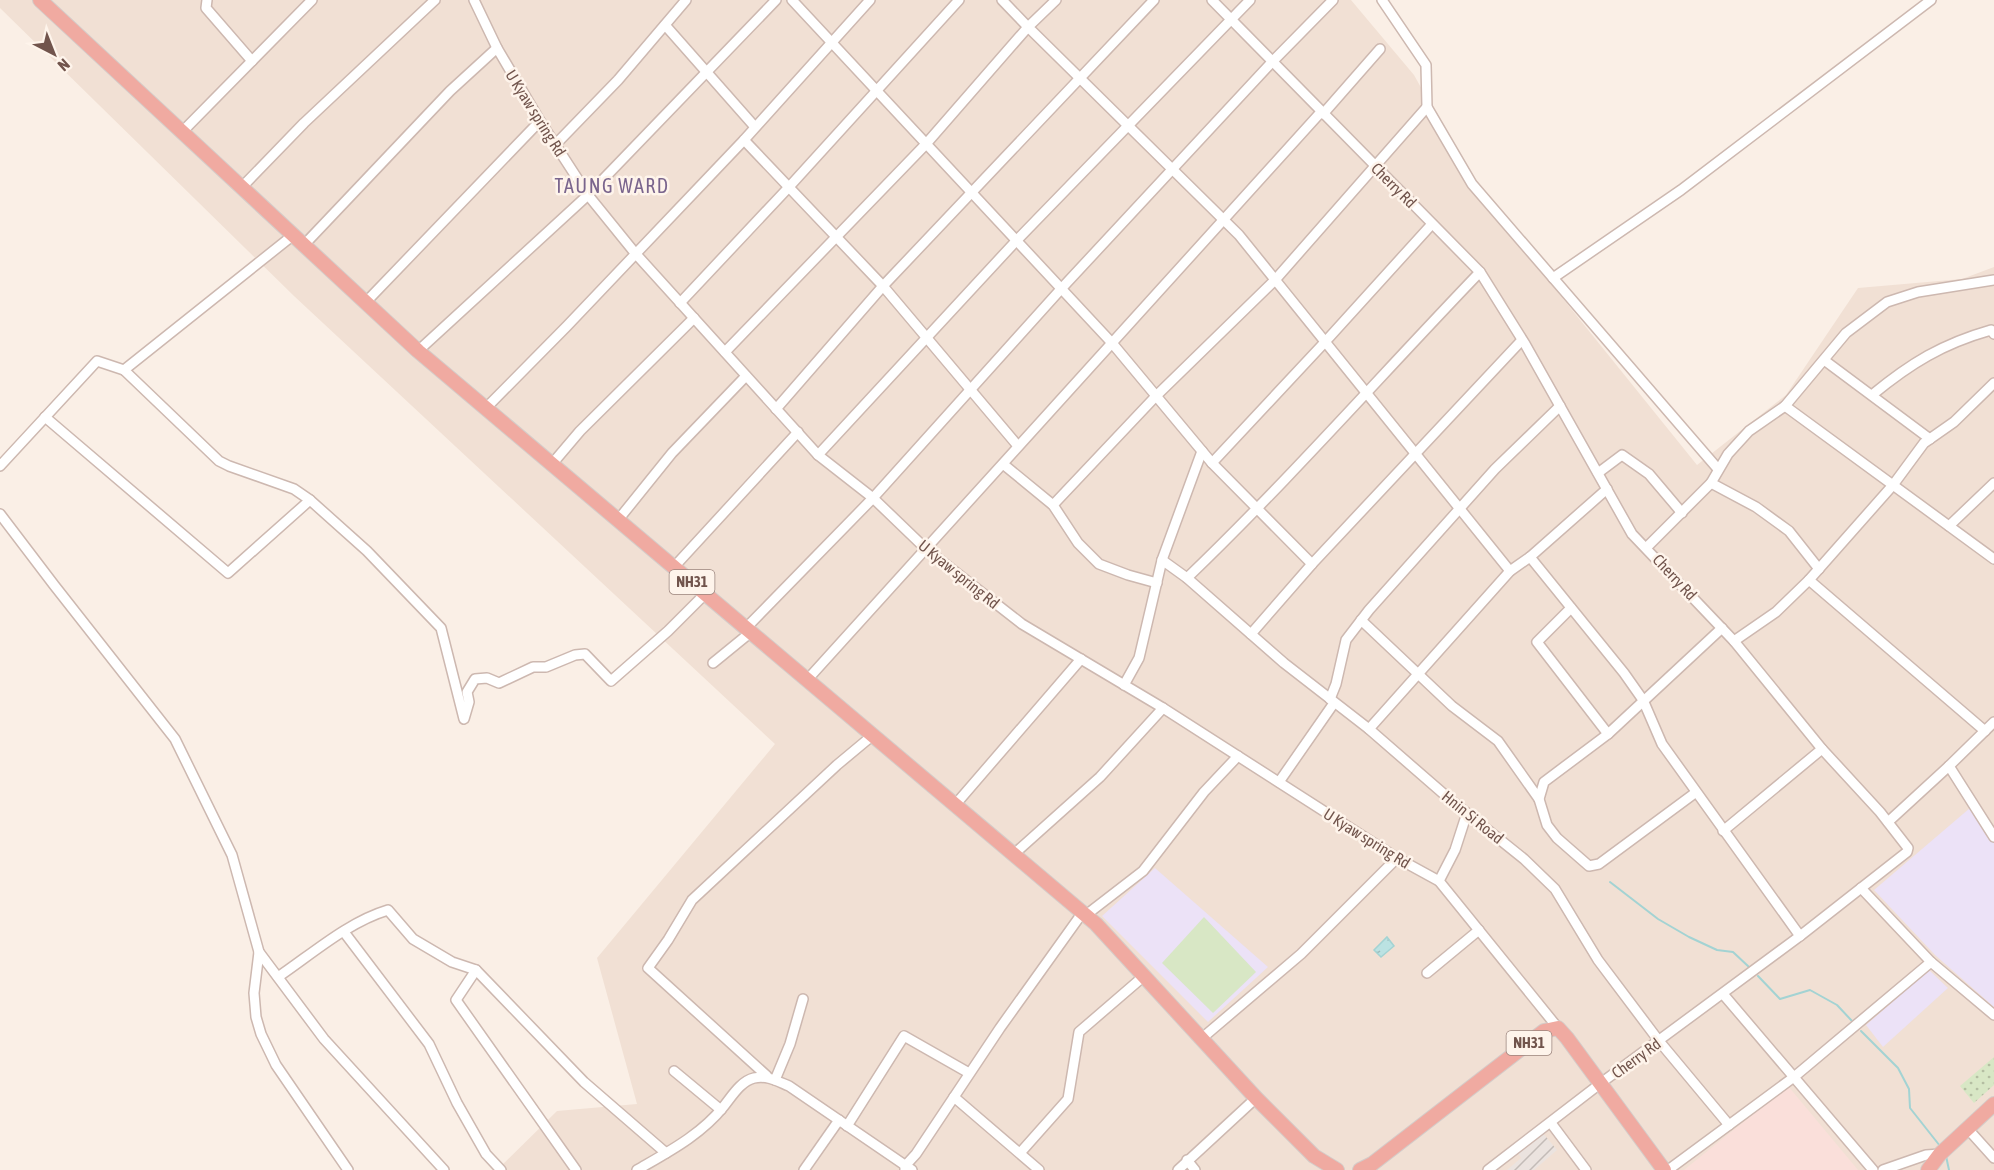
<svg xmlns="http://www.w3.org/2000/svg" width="1994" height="1170" font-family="'Asap Condensed',sans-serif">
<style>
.residential{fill:#f1e0d4}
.commercial{fill:#fadfda}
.industrial{fill:url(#industrial-furrows)}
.education{fill:#ece2f7}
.green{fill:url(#green-dots)}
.pitch{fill:#d8e7c5}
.water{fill:url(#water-ripples);stroke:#a3d3d3;stroke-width:1.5}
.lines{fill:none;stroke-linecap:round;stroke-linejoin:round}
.stream{stroke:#a3d3d3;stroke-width:2}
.minor-casing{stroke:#cdb8b0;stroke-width:12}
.highway-casing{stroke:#d4ccc9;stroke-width:16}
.minor{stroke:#fff;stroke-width:9}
.highway{stroke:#f0aaa1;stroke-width:14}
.labels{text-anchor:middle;stroke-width:5;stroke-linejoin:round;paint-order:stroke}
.shield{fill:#fef4eb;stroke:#9b847c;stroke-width:1.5}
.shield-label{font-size:15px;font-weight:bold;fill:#71544c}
.street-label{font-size:16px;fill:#71544c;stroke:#fef4eb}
.quarter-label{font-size:20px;letter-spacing:1.5px;fill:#7a658d;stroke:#fef4eb}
</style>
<defs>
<pattern id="industrial-furrows" width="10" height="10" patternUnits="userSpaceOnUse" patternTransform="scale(1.5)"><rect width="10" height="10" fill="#ebe3df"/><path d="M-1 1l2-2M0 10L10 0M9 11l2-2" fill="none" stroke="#c3bbb7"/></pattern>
<pattern id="green-dots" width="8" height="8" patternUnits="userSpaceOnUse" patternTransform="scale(1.5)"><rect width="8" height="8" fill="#d8e7c5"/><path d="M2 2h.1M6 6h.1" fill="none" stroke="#b4bea2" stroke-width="1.8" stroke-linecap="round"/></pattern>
<pattern id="water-ripples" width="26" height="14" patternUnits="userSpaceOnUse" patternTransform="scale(1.5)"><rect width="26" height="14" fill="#bbe2e2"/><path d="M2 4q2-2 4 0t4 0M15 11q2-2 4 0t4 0" fill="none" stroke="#9cbab9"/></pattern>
</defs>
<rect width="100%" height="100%" fill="#faefe6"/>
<path class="residential" d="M0,0H1351L1414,75L1485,202L1697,465L1786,395L1858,288L1962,279L1994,267V1170H497L557,1111L637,1104L597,958L775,744L294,296L0,8Z"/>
<path class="commercial" d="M1788,1086L1858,1170H1684Z"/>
<path class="industrial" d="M1542,1132L1557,1150L1534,1170H1507L1521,1158L1517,1151Z"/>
<g class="education">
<path d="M1970,808L1994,843V1007L1935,955L1874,890Z"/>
<path d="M1155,868L1268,967L1208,1022L1102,916Z"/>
<path d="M1929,970L1948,988L1883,1047L1866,1025Z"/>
</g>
<path class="green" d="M1994,1057V1085L1974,1103L1960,1086Z"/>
<path class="pitch" d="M1204,917L1256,972L1213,1013L1162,963Z"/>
<path class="water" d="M1387,937L1394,946L1381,957L1374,950Z"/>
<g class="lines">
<g class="stream">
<path d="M1610,882L1658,919L1689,937L1717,950L1733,952L1749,967"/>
<path d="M1758,976L1780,999L1810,990L1837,1005L1852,1021"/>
<path d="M1861,1031L1898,1068L1909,1089L1910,1108L1940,1146"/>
<path d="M1946,1156L1949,1170"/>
</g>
<defs>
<g id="minor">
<path d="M207,0L206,8L252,61"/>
<path d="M474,0L497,48L540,121L588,195L635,253L818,455L873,498L926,549L1022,624L1163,708L1397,858L1439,881L1558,1028"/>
<path d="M792,0L1112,343L1212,463L1312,564"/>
<path d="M1056,0L1028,27L1239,235L1510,571"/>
<path d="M1212,0L1480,272L1525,344L1632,534L1734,641L1822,749L1880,812L1908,848L1907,852L1800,936L1601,1083L1488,1170"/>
<path d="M1382,0L1426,65L1427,107L1472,184L1718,469"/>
<path d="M665,25L755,127"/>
<path d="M1323,114L1380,49"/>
<path d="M182,132L312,0"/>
<path d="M744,140L883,286L1018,446"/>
<path d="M555,145L618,80L686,0"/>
<path d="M242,187L304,123L435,0"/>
<path d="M292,236L124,370L219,461L229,466L294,489L310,500L367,551L441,628L464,719L469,702L467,692L475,679L487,678L499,683L533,667H546L575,655L585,654L611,681L668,631L705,594"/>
<path d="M303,246L450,91L497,48"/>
<path d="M1553,278L1681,190L1931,0"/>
<path d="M365,303L540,121"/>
<path d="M680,303L789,187L959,0"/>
<path d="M418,351L588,195L776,0"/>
<path d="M725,352L926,144L1028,27L1002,0"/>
<path d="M1824,360L1930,439"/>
<path d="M1872,395C1911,363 1942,344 1991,330L1994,334"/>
<path d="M1785,406L1994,559"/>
<path d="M486,408L567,326L744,140L870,0"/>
<path d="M776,409L883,286L1154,0"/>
<path d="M45,417L228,573L310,500"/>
<path d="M818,455L1016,241L1250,0"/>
<path d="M1212,463L1325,342L1432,224"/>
<path d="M552,464L580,431L694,318"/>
<path d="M1003,464L1053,505L1078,543L1099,564L1128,575L1157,583"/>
<path d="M0,466L97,361L124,370"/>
<path d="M1598,473L1622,455L1649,474L1682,513"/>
<path d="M1711,483L1756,507L1789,531L1819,569"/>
<path d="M1053,505L1156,396L1275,280L1427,107"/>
<path d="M0,514L54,585L175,739L232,855L259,952L324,1039L444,1170"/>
<path d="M618,520L672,453L746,376"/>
<path d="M1949,526L1994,483"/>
<path d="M1647,547L1711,483L1728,454L1749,431L1785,406L1846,333L1887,302L1918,292L1994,280"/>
<path d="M1530,557L1624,673L1643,700L1662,744L1800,936"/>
<path d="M1162,560L1187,578L1284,663L1369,729L1453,802L1524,859L1555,889L1598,960L1659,1041L1729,1125"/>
<path d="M674,567L798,432"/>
<path d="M1187,578C1289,480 1382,374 1480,272"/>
<path d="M1809,580L1985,731"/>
<path d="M1571,608L1537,642L1608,734"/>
<path d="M1361,620L1452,706L1498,741L1539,799"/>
<path d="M746,628L873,498L1061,289L1272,62L1333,0"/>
<path d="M1251,634L1312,564L1522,340"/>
<path d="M1734,641L1776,612L1809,580L1893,485L1924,443L1954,422L1994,383"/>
<path d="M713,663L751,632"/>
<path d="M807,680L1321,112"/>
<path d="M1124,685L1139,658L1162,560L1202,451"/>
<path d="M1330,699L1336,684L1346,640L1369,610L1495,469L1560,406"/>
<path d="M1369,729L1510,571L1530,557L1607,489"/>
<path d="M1949,766L1994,837"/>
<path d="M1279,782L1334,703"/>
<path d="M1695,793L1599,864L1589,866L1557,838L1547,825L1539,799L1544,782L1608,734L1722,628"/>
<path d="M955,805L1081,659"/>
<path d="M1888,822L1949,766L1994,722"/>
<path d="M1723,831L1822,749"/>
<path d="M1014,854L1100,777L1163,708"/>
<path d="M1439,881L1455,850L1467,813"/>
<path d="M1861,888L1931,962L1994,1015"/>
<path d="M1086,915L1143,871L1204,792L1238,756"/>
<path d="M344,932L429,1044L457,1103L486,1154L501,1170"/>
<path d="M259,952L254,993L256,1017L261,1034L276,1065L348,1170"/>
<path d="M476,970L456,1000L576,1170"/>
<path d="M1427,973L1479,930"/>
<path d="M278,977C312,954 348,922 388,910L413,939L452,962L476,970L584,1082L666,1153"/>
<path d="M1723,994L1873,1170"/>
<path d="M1201,1039L1301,954L1397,858"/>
<path d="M674,1071L721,1110"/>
<path d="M767,1076L648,968L668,940L692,900L837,765L873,735"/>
<path d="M775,1080L790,1044L803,999"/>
<path d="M954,1097L1039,1170"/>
<path d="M1551,1123L1586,1170"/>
<path d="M847,1126L904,1036L969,1073"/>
<path d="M1967,1128L1994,1158"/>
<path d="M1020,1153L1068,1099L1079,1032L1144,976"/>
<path d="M1187,1160L1195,1170"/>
<path d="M637,1170C668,1152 701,1135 724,1106C732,1096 741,1081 754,1078C767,1075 777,1081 789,1086L912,1170"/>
<path d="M804,1170L839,1120"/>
<path d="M905,1170V1166L916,1154L1000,1028L1083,912"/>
<path d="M1178,1170L1256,1098"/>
<path d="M1668,1170L1794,1077L1931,962"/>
<path d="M1883,1170L1926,1155L1940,1154"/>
</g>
<g id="highway">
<path d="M40,0L418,351L1096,924L1256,1098L1314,1156L1337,1170"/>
<path d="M1360,1170L1372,1164L1544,1031L1558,1028L1567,1038L1664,1170"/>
<path d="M1928,1170L1940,1154L1994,1104"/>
</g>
</defs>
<use href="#minor" class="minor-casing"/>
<use href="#highway" class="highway-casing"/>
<use href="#minor" class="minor"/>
<use href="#highway" class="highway"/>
</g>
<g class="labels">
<g class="shield">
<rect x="669.5" y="570" width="45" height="24" rx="4.5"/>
<rect x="1506.5" y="1031" width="45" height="24" rx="4.5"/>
</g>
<g class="shield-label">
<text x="692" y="587">NH31</text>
<text x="1529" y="1048">NH31</text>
</g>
<g class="street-label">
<text transform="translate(536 113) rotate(58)" y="6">U Kyaw spring Rd</text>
<text transform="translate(1394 185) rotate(45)" y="6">Cherry Rd</text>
<text transform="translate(959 574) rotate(39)" y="6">U Kyaw spring Rd</text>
<text transform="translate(1675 577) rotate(47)" y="6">Cherry Rd</text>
<text transform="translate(1473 817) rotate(39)" y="6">Hnin Si Road</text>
<text transform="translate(1367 838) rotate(32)" y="6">U Kyaw spring Rd</text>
<text transform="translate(1636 1058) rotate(-36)" y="6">Cherry Rd</text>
</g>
<g class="quarter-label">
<text x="612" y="193">TAUNG WARD</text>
</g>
</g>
<g transform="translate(54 54) rotate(138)" stroke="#fef4eb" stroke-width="4.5" paint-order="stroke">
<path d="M0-4.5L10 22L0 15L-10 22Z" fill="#71544c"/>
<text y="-9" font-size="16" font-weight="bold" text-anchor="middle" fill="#71544c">N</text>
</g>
</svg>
